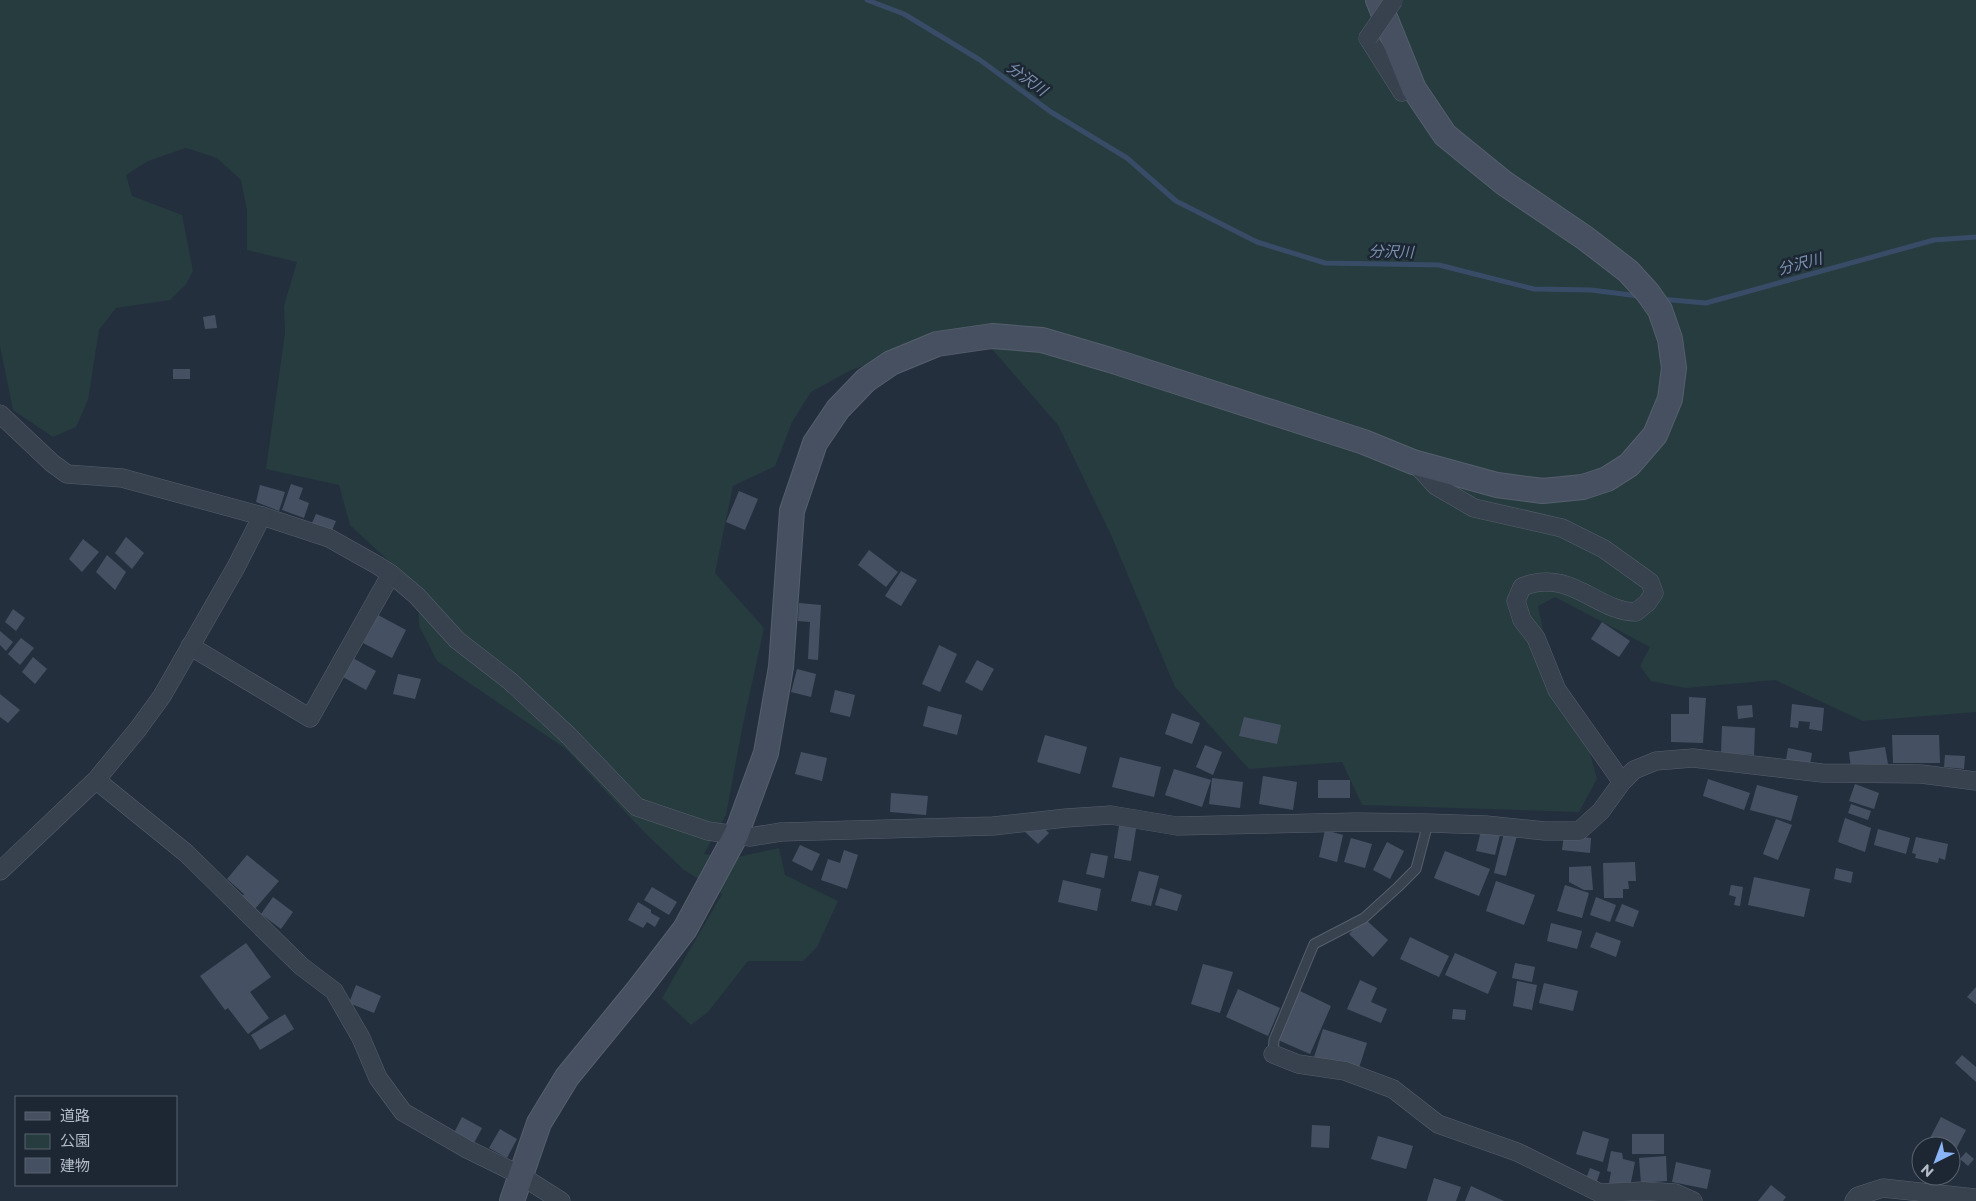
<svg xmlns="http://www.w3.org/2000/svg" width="1976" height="1201" font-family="Montserrat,'Noto Sans JP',sans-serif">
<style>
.green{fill:#263c3f}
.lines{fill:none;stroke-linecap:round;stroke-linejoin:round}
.stream{stroke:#394c67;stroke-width:5}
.building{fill:#455162}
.lane-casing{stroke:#565f6c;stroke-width:11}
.street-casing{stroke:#565f6c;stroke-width:19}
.secondary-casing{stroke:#565f6c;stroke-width:26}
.lane{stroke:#38414e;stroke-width:9}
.street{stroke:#38414e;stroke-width:18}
.secondary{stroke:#465061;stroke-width:24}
.street-bridge-casing{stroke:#565f6c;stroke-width:19;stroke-linecap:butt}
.street-bridge{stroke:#38414e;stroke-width:18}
.labels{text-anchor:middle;stroke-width:5;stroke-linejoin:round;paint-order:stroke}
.water-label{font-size:15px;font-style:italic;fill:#7c92b1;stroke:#1d2633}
</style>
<rect width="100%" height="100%" fill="#242f3e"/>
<path class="green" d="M0,0H1976V712L1863,721L1775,680L1686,688L1651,681L1640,666L1650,647L1555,597L1538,606L1546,644L1589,750L1597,779L1579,812L1362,805L1342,762L1249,769L1175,687L1111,535L1058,425L992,349L970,331L851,370L811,392L792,422L775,466L733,486L715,573L764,628L742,729L726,815L704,854L738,857L779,848L785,875L838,901L817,947L803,961H748L708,1012L691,1025L662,998L722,894L684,870L644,832L566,749L437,661L419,626L418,588L350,525L339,485L266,469L285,333L284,306L297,262L247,250V210L241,180L217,158L186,148L148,161L126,175L132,196L182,215L193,271L186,284L170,300L116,308L99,330L88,400L76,427L53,437L13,410L0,346Z"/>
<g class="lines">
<g class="stream">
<path d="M867,0L904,14L980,60L1051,112L1127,158L1176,201L1257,242L1325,263L1439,265L1534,289L1591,290L1639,296"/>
<path d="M1660,299L1706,303L1934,240L1976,237"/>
</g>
</g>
<g class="building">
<path d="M215,315L217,328L205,329L203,317Z"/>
<rect x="173" y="369" width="17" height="10"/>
<path d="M291,484L303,488L299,499L309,503L304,518L282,510Z"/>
<path d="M260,485L285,492L279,511L256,502Z"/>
<path d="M739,491L758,499L745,530L726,522Z"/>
<path d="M316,514L336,521L331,533L311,525Z"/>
<path d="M126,537L144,553L132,569L115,553Z"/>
<path d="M83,539L99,552L82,572L69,559Z"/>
<path d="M869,550L898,572L886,587L858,565Z"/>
<path d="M107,555L126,572L115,590L96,572Z"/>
<path d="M901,571L917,580L901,606L885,596Z"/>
<path d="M799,603L821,605L818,660L808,659L810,622L798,621Z"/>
<path d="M13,609L25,618L16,631L5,622Z"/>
<path d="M378,615L406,630L392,658L363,643Z"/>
<path d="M1602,622L1630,641L1619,657L1591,639Z"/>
<path d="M0,631L13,642L6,651L0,645Z"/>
<path d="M21,638L34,648L20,665L8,654Z"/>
<path d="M939,645L957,654L940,692L922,684Z"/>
<path d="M33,657L47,669L35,684L22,672Z"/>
<path d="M353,658L376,671L366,690L343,677Z"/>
<path d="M977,660L994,669L982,691L965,682Z"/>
<path d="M797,669L816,674L811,697L791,692Z"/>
<path d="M398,674L421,679L415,699L393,694Z"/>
<path d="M835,690L855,695L850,717L830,712Z"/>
<path d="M0,694L20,710L8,723L0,717Z"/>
<path d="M1689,697L1706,698L1703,743L1671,742V714H1689Z"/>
<path d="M1792,704L1824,708L1822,731L1809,729L1810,722L1799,721L1798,728L1790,727Z"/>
<path d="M1752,705L1753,717L1738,719L1737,706Z"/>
<path d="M928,706L962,715L957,735L923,726Z"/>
<path d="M1172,713L1200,723L1192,744L1165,734Z"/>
<path d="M1244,717L1281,725L1277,744L1239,736Z"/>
<path d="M1722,726L1755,728L1754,755L1721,753Z"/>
<path d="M1045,735L1087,747L1080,774L1037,762Z"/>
<path d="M1892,735H1939L1940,763H1893Z"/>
<path d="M1205,745L1222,752L1213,775L1196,767Z"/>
<path d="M1885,747L1888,764L1851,769L1849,752Z"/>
<path d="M1788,748L1812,753L1810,765L1786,760Z"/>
<path d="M801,752L827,758L822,781L795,774Z"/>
<path d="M1945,755L1965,756L1964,769L1944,767Z"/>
<path d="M1120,757L1161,767L1154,797L1112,787Z"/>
<path d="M1174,769L1211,780L1202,807L1165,795Z"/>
<path d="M1263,776L1297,782L1293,810L1259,804Z"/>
<path d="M1212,778L1243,782L1240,808L1209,804Z"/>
<path d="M1708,779L1750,793L1744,810L1703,796Z"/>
<rect x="1318" y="780" width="32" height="18"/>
<path d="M1855,784L1879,793L1874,809L1849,801Z"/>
<path d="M1757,785L1798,796L1791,821L1750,810Z"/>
<path d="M891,793L928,796L926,815L890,812Z"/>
<path d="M1851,804L1871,811L1868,820L1848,813Z"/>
<path d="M1121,813L1138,816L1131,861L1114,858Z"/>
<path d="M1845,818L1871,828L1865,852L1838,842Z"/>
<path d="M1034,819L1049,833L1038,844L1024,831Z"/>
<path d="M1776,819L1792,825L1778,860L1763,854Z"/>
<path d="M1482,827L1501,831L1495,855L1476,851Z"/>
<path d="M1505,829L1518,832L1506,876L1494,873Z"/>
<path d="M1878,829L1910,838L1906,854L1874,845Z"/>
<path d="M1325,830L1343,835L1337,862L1319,857Z"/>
<path d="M1564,835L1591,838L1590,853L1562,850Z"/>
<path d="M1916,837L1948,844L1945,860L1939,858L1938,863L1915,858L1916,854L1912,853Z"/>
<path d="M1351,838L1372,844L1365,868L1344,862Z"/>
<path d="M1387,842L1404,851L1390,879L1373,870Z"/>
<path d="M800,845L820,854L812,871L792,861Z"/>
<path d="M844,850L858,855L847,889L821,880L828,859L840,863Z"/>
<path d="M1445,851L1490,869L1479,896L1434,878Z"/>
<path d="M1091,853L1108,856L1104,878L1086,874Z"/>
<path d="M247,855L279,881L254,910L241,898L244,894L227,879Z"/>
<path d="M1635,862L1636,881H1628L1629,889H1623V898H1604L1603,863Z"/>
<path d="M1591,866L1593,890H1584L1569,882V867Z"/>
<path d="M1836,868L1853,872L1851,883L1834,879Z"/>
<path d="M1139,871L1159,876L1151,906L1131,901Z"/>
<path d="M1754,877L1810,889L1804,917L1748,905Z"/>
<path d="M1063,880L1101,889L1097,911L1058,902Z"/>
<path d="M1496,881L1535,895L1524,925L1486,911Z"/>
<path d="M1565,885L1589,893L1582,918L1557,911Z"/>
<path d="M1731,885L1743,887L1740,906L1734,905L1736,897L1729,895Z"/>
<path d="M652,887L677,902L669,915L644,900Z"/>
<path d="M1160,888L1182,895L1177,911L1155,905Z"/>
<path d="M273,897L293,912L281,929L261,914Z"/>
<path d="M1596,897L1616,905L1610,922L1590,915Z"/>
<path d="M638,902L651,910V913L660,918L655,927L647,922L643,928L628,920Z"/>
<path d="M1622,904L1639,911L1633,927L1615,921Z"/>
<path d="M1364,918L1388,940L1373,957L1349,934Z"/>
<path d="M1551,923L1582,931L1577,949L1547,941Z"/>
<path d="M1596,932L1621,941L1616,957L1590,947Z"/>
<path d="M1410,937L1449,956L1439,977L1400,959Z"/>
<path d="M246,943L271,977L250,992L269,1018L248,1034L228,1008L225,1010L200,976Z"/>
<path d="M1455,953L1497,972L1488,994L1445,975Z"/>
<path d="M1515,963L1535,967L1532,982L1512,978Z"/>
<path d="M1203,964L1233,972L1220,1013L1191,1004Z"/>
<path d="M1360,980L1377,988L1371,1002L1387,1009L1381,1023L1347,1009Z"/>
<path d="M1517,981L1537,985L1532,1010L1513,1006Z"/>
<path d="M1544,983L1578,991L1573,1011L1539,1003Z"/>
<path d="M356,985L381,996L374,1013L349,1003Z"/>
<path d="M1976,987V1004L1967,997Z"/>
<path d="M1238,989L1280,1008L1268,1036L1226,1017Z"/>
<path d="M1300,991L1331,1006L1310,1054L1278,1040Z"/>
<path d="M1453,1009L1466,1010L1465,1020L1452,1019Z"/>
<path d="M285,1014L294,1029L260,1050L251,1035Z"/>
<path d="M1323,1029L1367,1043L1358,1071L1314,1057Z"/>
<path d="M1962,1055L1976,1067V1082L1955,1063Z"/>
<path d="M462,1117L482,1128L473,1145L453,1135Z"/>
<path d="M1941,1117L1966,1130L1955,1151L1951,1149V1146H1945L1930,1138Z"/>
<path d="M1312,1125L1330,1126L1329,1148L1311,1147Z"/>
<path d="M500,1129L517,1139L507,1158L489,1148Z"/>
<path d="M1583,1131L1609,1139L1603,1162L1576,1154Z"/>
<rect x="1632" y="1134" width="32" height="20"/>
<path d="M1378,1136L1413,1146L1406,1169L1371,1159Z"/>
<path d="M1611,1151L1622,1153L1623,1159L1635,1162L1630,1187L1609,1183L1611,1172L1607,1171Z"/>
<path d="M1966,1152L1974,1159L1968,1166L1960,1159Z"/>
<path d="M1666,1156L1667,1181L1641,1183L1639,1158Z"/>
<path d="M1676,1162L1711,1170L1707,1189L1672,1182Z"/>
<path d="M1590,1168L1600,1172L1595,1187L1584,1184Z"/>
<path d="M1434,1178L1461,1187L1456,1201H1427Z"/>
<path d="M1771,1185L1786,1197L1783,1201H1758Z"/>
<path d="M1471,1186L1504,1201H1465Z"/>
</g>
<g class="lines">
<defs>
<path id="lane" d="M1273,1054L1274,1040L1314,944L1364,918L1398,887L1416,869L1428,823"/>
<g id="street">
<path d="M1368,38L1402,92L1414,89"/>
<path d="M0,414L52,463L67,474L122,478L262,516L329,538L377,565L391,574L417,596L457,640L510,681L569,736L637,807L708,831L750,837L781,832L993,826L1066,818L1111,815L1177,826L1356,822L1428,823L1486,825L1545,831H1579L1601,811L1622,782L1634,770L1656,761L1693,758L1822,773L1921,774L1976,781"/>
<path d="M1414,462L1436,486L1474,508L1562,528L1604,549L1650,582L1654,593L1647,603L1636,612C1597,612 1570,567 1522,587L1516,601L1522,620L1536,638L1557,690L1622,782"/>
<path d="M190,646L310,718L391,574"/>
<path d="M96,780L186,853L301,966L334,991L361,1038L378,1078L403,1112L467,1149L520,1175L561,1201"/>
<path d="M0,871L96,780L138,729L162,696L236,567L262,516"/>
<path d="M1273,1054L1298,1064L1345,1071L1393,1089L1438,1124L1517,1152L1600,1193L1643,1191L1675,1193L1693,1201"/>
<path d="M1854,1201L1858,1196L1883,1188L1976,1198"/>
</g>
<path id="secondary" d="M512,1201L539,1123L567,1077L639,989L685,929L736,835L766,753L781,667L792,511L815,443L838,409L866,380L891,363L937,344L992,336L1042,340L1110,360L1364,442L1413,462L1497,485L1543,491L1583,487L1607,479L1629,465L1655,435L1670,399L1674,368L1670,339L1660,310L1648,293L1628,271L1585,238L1504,183L1445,135L1414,89L1378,0"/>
</defs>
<use href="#lane" class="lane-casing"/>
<use href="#street" class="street-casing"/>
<use href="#secondary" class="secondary-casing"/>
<use href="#lane" class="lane"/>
<use href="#street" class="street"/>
<use href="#secondary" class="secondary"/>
<defs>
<path id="street-bridge" d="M1368,38L1394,0"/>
</defs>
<use href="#street-bridge" class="street-bridge-casing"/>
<use href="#street-bridge" class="street-bridge"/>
</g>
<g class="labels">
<g class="water-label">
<text transform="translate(1027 79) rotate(36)" y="5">分沢川</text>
<text transform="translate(1391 252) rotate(1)" y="5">分沢川</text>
<text transform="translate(1800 264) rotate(-15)" y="5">分沢川</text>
</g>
</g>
<rect x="15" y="1096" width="162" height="90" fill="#1d2633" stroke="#59626f"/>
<rect x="25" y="1112" width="25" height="8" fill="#465061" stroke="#59626f"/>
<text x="60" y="1121" font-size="15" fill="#b4bcc9">道路</text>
<rect x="25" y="1134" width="25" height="15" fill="#263c3f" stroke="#59626f"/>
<text x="60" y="1146" font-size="15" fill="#b4bcc9">公園</text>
<rect x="25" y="1158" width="25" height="15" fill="#455162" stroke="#59626f"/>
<text x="60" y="1171" font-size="15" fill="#b4bcc9">建物</text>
<g transform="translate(1936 1161) rotate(222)"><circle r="24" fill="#1d2633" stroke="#59626f"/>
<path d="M0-4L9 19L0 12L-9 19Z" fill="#8ab4f8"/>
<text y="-8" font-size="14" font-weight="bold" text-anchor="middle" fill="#b4bcc9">N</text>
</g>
</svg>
